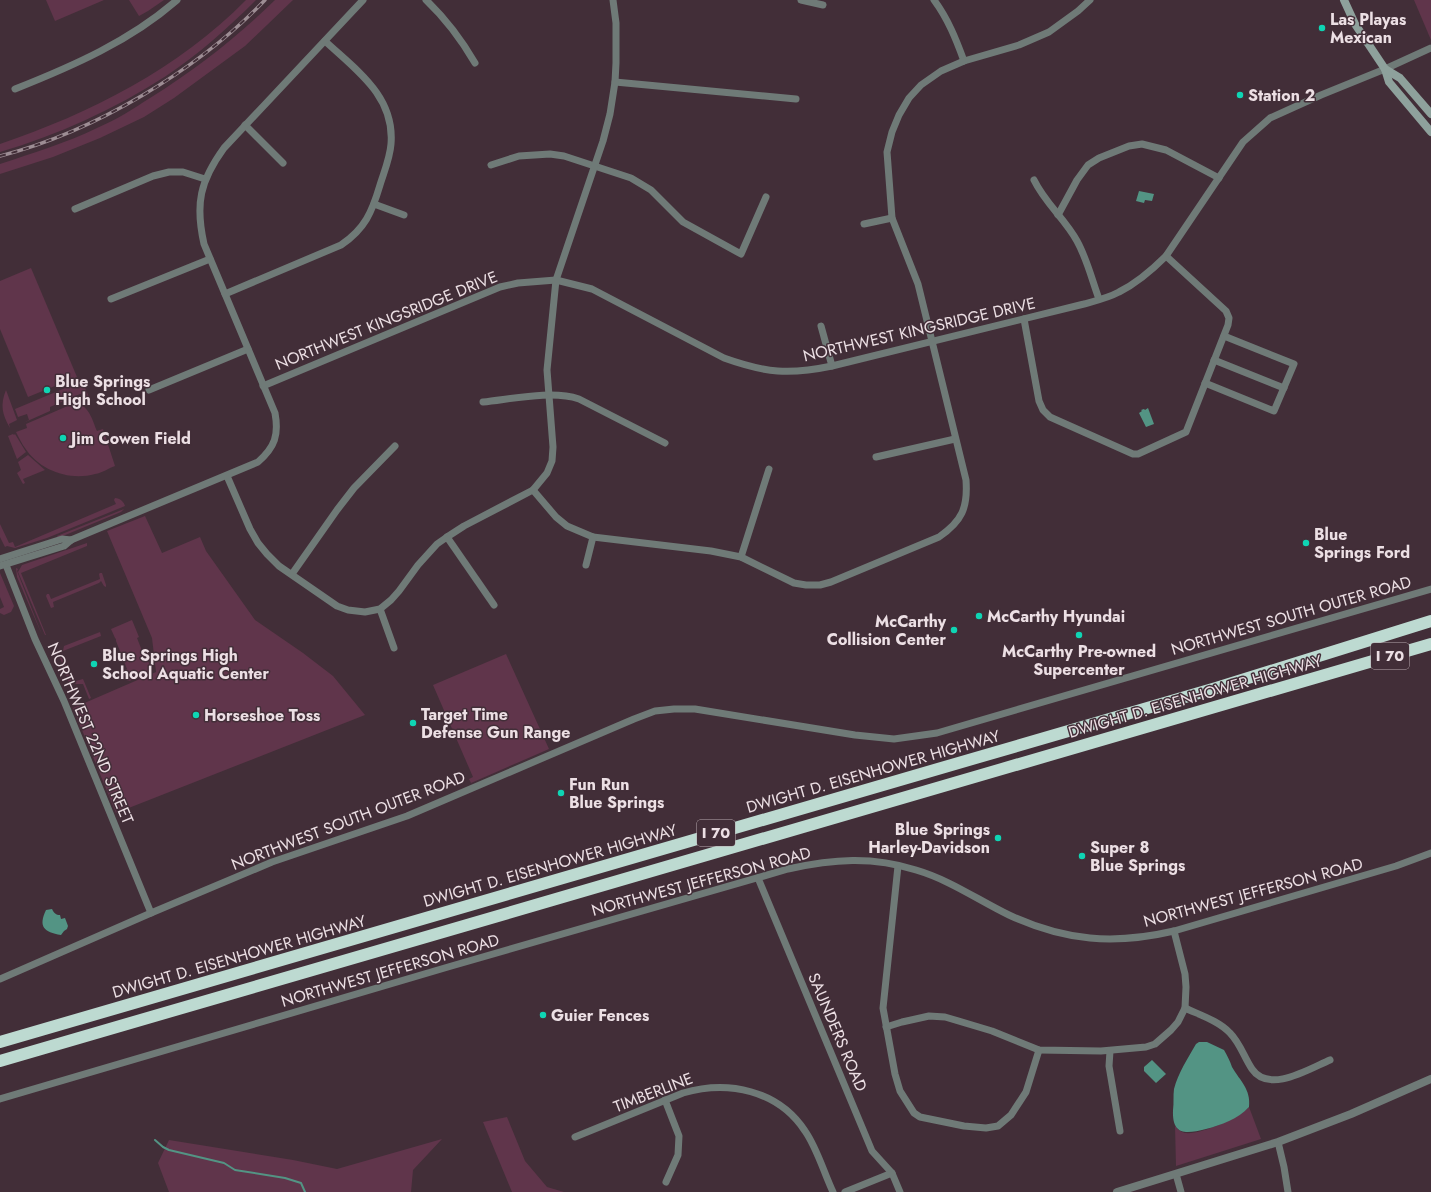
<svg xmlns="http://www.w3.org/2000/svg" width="1431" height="1192" font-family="Jost,sans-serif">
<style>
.green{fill:#60354b}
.water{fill:#539484}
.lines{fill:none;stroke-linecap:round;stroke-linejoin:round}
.stream{stroke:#539484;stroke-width:2}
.minor{stroke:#6f7a77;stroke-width:7}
.tertiary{stroke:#6f7a77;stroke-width:8}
.secondary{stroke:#8ea19c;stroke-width:8}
.motorway{stroke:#bddad1;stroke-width:12}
.rail-casing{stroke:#9d8d94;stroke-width:3.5}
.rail{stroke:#422e38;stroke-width:2;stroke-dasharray:6;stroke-linecap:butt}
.poi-dot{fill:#0fd5b4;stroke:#422e38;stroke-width:1.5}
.labels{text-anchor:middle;stroke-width:3;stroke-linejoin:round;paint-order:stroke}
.shield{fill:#422e38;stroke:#b9aab0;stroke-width:1}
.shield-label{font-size:15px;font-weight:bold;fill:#ecdfe4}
.poi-label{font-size:16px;font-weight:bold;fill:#ecdfe4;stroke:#422e38;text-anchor:start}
.street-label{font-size:16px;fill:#ecdfe4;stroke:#422e38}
</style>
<rect width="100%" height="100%" fill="#422e38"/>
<g class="green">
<path d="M46,0H104L55,21Z"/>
<path d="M129,0H164L148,11L139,16Z"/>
<path d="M246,0H256C228,28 199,54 166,76C115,109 58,135 0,152V144C91,113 178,69 246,0Z"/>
<path d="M275,0H293L245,46L174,98L144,117L100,138L53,157L0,174V164C33,153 66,143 97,128C116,120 133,109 150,98C196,69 236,38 275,0Z"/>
<path d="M1414,0H1431V40Z"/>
<path d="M31,268L77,377L28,397L0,329V281Z"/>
<path d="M82,381L89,397L80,394L50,407V411L23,423L29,420L27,414L18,417L15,409Z"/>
<path d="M6,390L17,420L9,424L10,428C2,414 0,405 6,390Z"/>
<path d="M79,404C90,408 93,422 97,431L103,429L115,466C108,468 103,473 95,474C70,481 40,471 25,448C22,444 19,438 16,432L27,428L26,424L70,405Z"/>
<path d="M13,434L14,435L15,434L26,452L17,459L8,436Z"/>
<path d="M28,455L45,470L23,479L25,483L23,484L17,473L21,470L18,462Z"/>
<path d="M115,498C120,498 124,502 125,506L47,538L15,548L7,546L5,547L0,537V524L9,543L13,542L15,547L116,504L114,500Z"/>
<path d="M124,509L121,512L58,538L57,536Z"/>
<path d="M145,516L162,553L200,537L206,551L255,620L303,653L333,676L365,715L116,813L73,708L156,672L152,638L107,531Z"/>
<path d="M87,543V546L21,573L46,635H45L18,572L22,565Z"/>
<path d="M16,568L18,569L17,571L42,635L17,577Z"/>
<path d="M0,573L14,606L11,612L4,615L0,613V609L4,607L0,597Z"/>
<path d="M100,573H102L106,585V587L104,586L101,581L99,583L53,602L54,607L51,608L46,596L47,594H49L51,599L100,579L99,574Z"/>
<path d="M132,620L139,637L137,638L146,661H148L152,670L150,673L129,681L126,680L123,671L127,669L116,641V639L115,638L111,629Z"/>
<path d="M100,632L101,636L63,651L64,646Z"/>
<path d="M59,651L69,674L72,673L76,681L83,679L91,698L89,699L83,684H76L73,682L69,683L58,652Z"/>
<path d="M506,654L549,749L471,783L469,779L473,777L433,685Z"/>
<path d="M1249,1107L1261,1139L1176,1166L1175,1126C1177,1129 1181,1132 1185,1133C1200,1135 1239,1118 1249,1107Z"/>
<path d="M507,1117L525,1161L547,1187L564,1192H512L483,1122Z"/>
<path d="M442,1139L413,1170L411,1192H169L158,1163L169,1140L293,1160L337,1169Z"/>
</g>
<g class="water">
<path d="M1139,191L1154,194L1152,201L1145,200L1144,203L1136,201Z"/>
<path d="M1148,408L1154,424L1146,427L1139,413L1142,411L1141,410L1144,409L1145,410Z"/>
<path d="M52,909C54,913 56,915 60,915L61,919L65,918L68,926L67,929L64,931L61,935C44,932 38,927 46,910Z"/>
<path d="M1199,1042H1207L1224,1050C1227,1055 1230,1061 1232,1067C1240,1081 1251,1089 1249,1107C1238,1119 1221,1125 1206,1129C1186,1134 1172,1136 1173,1110C1174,1103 1173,1096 1174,1089C1178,1073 1188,1058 1196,1044Z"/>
<path d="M1152,1060L1166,1074L1156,1083L1144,1071V1067Z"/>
</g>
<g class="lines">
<path class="stream" d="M155,1140L163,1147L169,1150L224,1163L235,1170L285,1178L301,1183L305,1192"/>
<g class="minor">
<path d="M426,0C446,19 461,39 475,63"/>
<path d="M801,0L823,5"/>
<path d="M934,0C948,19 956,39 964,61"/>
<path d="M615,82L796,99"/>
<path d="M15,89C73,66 130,41 177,0"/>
<path d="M245,125L283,163"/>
<path d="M491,165L519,156L550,154L564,156L631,178L651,190L683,222L741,254L766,197"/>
<path d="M1034,180C1045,203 1065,219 1077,241C1087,259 1092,280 1099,299"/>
<path d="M374,204L404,215"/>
<path d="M75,209L153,176L169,172H183L205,179"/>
<path d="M1058,215L1077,180L1088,165L1099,158L1129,146L1142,144L1166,150L1219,178"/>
<path d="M864,224L892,218"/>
<path d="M225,294L341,245C365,229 372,212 380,185C384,172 390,158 391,144C395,96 356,70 325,41"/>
<path d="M111,299L210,259"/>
<path d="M1024,319L1039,401L1043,410L1050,417L1133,454H1138L1186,432L1228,325L1229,318L1226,311L1166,256"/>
<path d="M821,326L832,366"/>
<path d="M1214,360L1284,388"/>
<path d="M1205,383L1274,411L1294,364L1224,336"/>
<path d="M263,386L500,287L518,283L556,280L592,289L724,358C766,373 789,375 832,366L1084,304C1095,301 1108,298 1119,292C1137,283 1152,270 1166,256L1243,142L1270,118L1321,95L1385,69L1431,48"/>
<path d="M149,390L248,349"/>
<path d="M483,402C512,399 552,390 579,399L665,443"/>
<path d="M876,457L955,439"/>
<path d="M227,476L250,529L258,543L267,554L279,566L337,606L348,610L365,612L380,609L391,600L399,591L418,565L437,544L447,537L464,526L533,490L547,473L552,461L553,447L547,370L556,280L603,141L610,114L615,82L616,63V23L613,0"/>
<path d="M533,490L556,517L567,526L593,537L711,551L741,557L794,583L806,585H820L831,582L939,537C962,521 968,508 966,480L918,284L892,218L887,152L892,132L899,115L909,98L921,85L941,71L964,61L1019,45L1049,32L1078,11L1090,0"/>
<path d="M447,537L494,605"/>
<path d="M741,557L769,469"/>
<path d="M0,559L62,539L71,540"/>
<path d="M6,565L35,639L64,701L151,913"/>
<path d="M586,565L593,537"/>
<path d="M0,566L64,546L71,540L258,462C275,447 279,435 275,413L204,244C195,204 200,181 224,148L363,0"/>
<path d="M292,574L337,510L354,488L395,446"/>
<path d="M380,609L394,648"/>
<path d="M898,866L883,1008L895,1074L900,1091L914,1113L920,1117L964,1126L986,1128L998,1126L1011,1115L1026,1092L1039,1050"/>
<path d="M758,878L872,1151L892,1173L900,1192"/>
<path d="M0,979L151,913L272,862L407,816L634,719L655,711L674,709H695L855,735L894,739L937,733L1431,589"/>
<path d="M1185,1008C1200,1015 1219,1021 1230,1033C1240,1043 1244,1057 1252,1069C1269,1094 1309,1069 1330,1060"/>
<path d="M886,1027L902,1022L929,1016L945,1017L992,1031L1039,1050L1101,1051L1146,1047L1155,1044L1171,1030L1178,1022L1185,1008L1186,987L1185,974L1174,931"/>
<path d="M1110,1051L1109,1066L1120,1131"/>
<path d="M0,1099L448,967L788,869C833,859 872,856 916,870C950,880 978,900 1009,915C1065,941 1114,945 1174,931L1396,866L1431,853"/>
<path d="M665,1100L679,1136L678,1155L666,1182"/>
<path d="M575,1137L683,1093C728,1080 778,1090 805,1131C817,1148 824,1173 833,1192"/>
<path d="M1278,1142L1284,1167L1288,1192"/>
<path d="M1176,1174L1181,1192"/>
<path d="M845,1192L892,1173"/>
</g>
<path class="tertiary" d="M1117,1192L1278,1142L1351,1114L1431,1079"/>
<g class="secondary">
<path d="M1344,0L1355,24L1385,69L1389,82L1431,132"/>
<path d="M1385,69L1400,78L1431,114"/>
</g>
<g class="motorway">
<path d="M0,1042L1216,688L1431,621"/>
<path d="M0,1061L1431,644"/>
</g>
<defs>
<path id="rail" d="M0,156C94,132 198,70 265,0"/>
</defs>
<use href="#rail" class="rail-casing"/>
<use href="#rail" class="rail"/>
</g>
<g class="poi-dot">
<circle cx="1322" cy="28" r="4"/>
<circle cx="1240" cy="95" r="4"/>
<circle cx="47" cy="390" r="4"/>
<circle cx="63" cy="438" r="4"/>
<circle cx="1306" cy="543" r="4"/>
<circle cx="979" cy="616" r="4"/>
<circle cx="954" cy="630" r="4"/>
<circle cx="1079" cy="635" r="4"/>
<circle cx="94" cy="664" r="4"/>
<circle cx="196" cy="715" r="4"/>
<circle cx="413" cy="723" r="4"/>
<circle cx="561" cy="793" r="4"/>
<circle cx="998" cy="838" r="4"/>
<circle cx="1082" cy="856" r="4"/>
<circle cx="543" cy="1015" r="4"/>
</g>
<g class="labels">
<g class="shield">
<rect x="1371" y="643" width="38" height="26" rx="3"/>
<rect x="697" y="820" width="38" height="26" rx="3"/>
</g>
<g class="shield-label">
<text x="1390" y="661">I 70</text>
<text x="716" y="838">I 70</text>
</g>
<g class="poi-label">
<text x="1330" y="25">Las Playas<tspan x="1330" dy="18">Mexican</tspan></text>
<text x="1248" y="101">Station 2</text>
<text x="55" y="387">Blue Springs<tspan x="55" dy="18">High School</tspan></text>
<text x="71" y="444">Jim Cowen Field</text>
<text x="1314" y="540">Blue<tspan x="1314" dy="18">Springs Ford</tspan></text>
<text x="987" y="622">McCarthy Hyundai</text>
<text x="946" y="627" text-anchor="end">McCarthy<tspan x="946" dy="18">Collision Center</tspan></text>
<text x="1079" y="657" text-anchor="middle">McCarthy Pre-owned<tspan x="1079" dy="18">Supercenter</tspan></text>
<text x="102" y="661">Blue Springs High<tspan x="102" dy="18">School Aquatic Center</tspan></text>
<text x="421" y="720">Target Time<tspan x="421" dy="18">Defense Gun Range</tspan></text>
<text x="204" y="721">Horseshoe Toss</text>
<text x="569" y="790">Fun Run<tspan x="569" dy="18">Blue Springs</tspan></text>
<text x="990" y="835" text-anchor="end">Blue Springs<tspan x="990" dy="18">Harley-Davidson</tspan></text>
<text x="1090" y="853">Super 8<tspan x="1090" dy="18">Blue Springs</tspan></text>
<text x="551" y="1021">Guier Fences</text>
</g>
<g class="street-label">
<text transform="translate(386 320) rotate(-22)" y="6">NORTHWEST KINGSRIDGE DRIVE</text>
<text transform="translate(919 329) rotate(-13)" y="6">NORTHWEST KINGSRIDGE DRIVE</text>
<text transform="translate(1291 615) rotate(-16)" y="6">NORTHWEST SOUTH OUTER ROAD</text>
<text transform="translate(1195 696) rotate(-16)" y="6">DWIGHT D. EISENHOWER HIGHWAY</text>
<text transform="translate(91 733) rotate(67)" y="6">NORTHWEST 22ND STREET</text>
<text transform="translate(873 771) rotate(-16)" y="6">DWIGHT D. EISENHOWER HIGHWAY</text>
<text transform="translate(348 820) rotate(-21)" y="6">NORTHWEST SOUTH OUTER ROAD</text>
<text transform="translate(550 865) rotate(-16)" y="6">DWIGHT D. EISENHOWER HIGHWAY</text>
<text transform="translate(701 881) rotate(-15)" y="6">NORTHWEST JEFFERSON ROAD</text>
<text transform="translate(1253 892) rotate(-15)" y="6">NORTHWEST JEFFERSON ROAD</text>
<text transform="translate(239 956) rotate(-16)" y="6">DWIGHT D. EISENHOWER HIGHWAY</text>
<text transform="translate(390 970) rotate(-16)" y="6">NORTHWEST JEFFERSON ROAD</text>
<text transform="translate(838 1032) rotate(67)" y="6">SAUNDERS ROAD</text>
<text transform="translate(653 1092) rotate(-21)" y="6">TIMBERLINE</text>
</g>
</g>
</svg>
